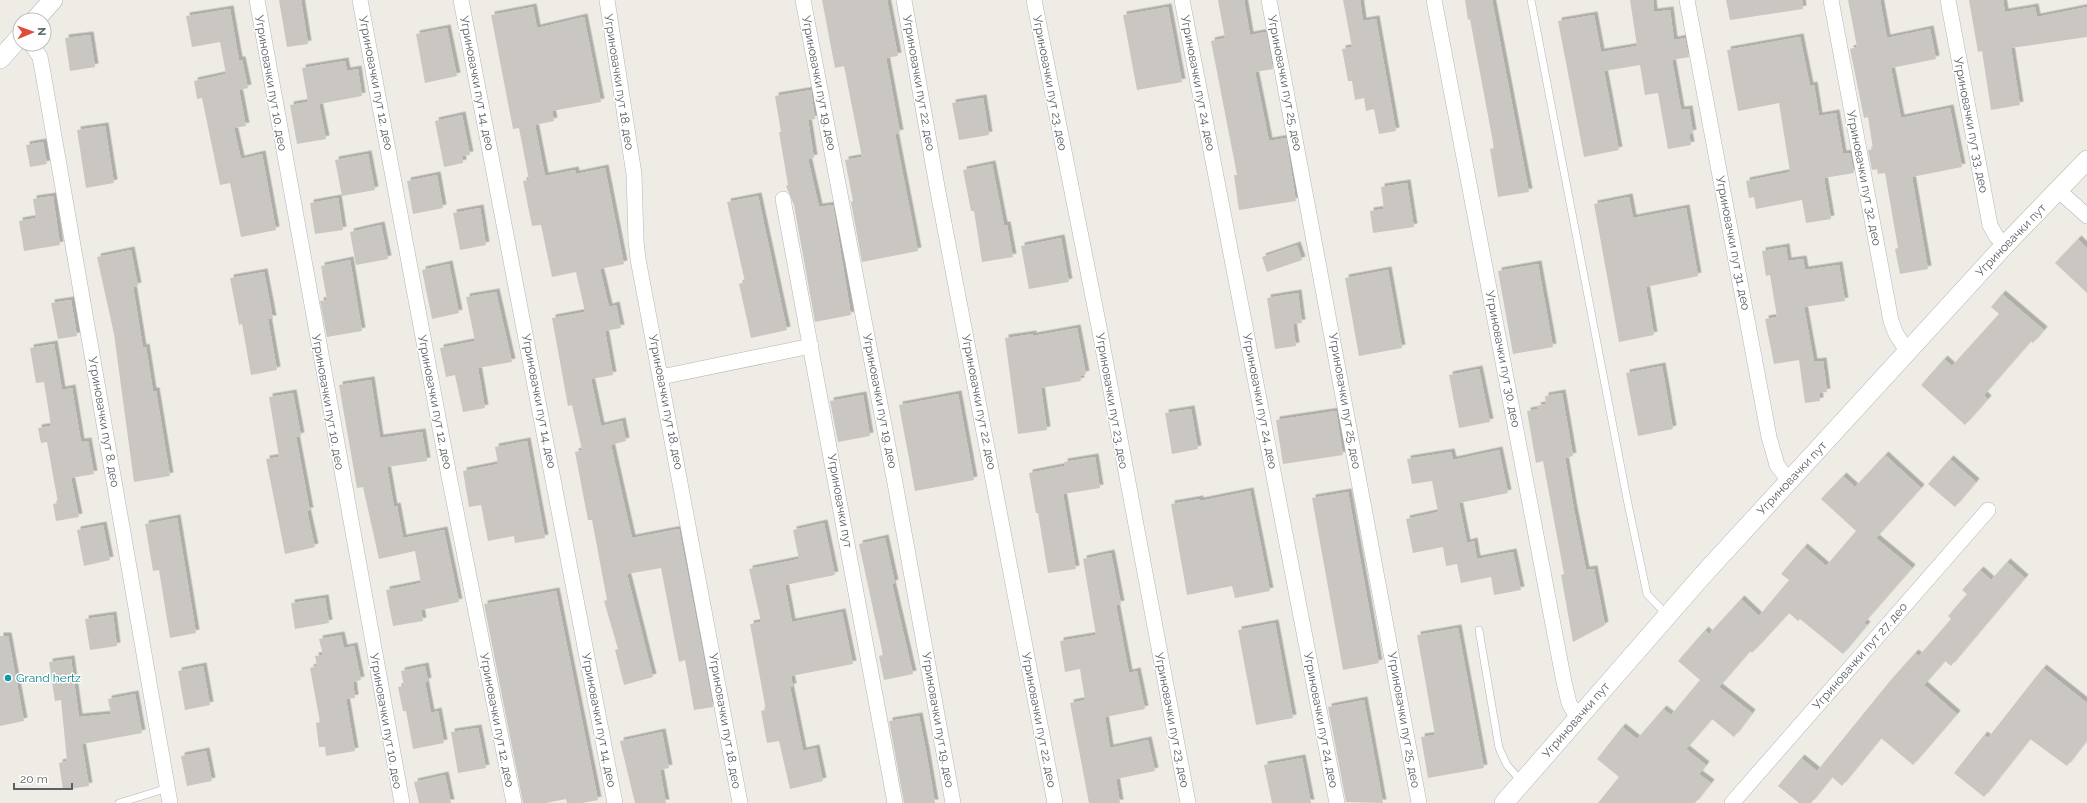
<svg xmlns="http://www.w3.org/2000/svg" width="2087" height="803" font-family="Raleway,sans-serif">
<style>
.building{fill:#cac7c2;filter:url(#shadow)}
.lines{fill:none;stroke-linecap:round;stroke-linejoin:round}
.service-casing{stroke:#b2b5b9;stroke-width:8}
.minor-casing{stroke:#b2b5b9;stroke-width:16}
.tertiary-casing{stroke:#b2b5b9;stroke-width:20}
.service{stroke:#fff;stroke-width:7}
.minor{stroke:#fff;stroke-width:15}
.tertiary{stroke:#fff;stroke-width:19}
.culture-dot{fill:#0f9aa8;stroke:#fff;stroke-width:1.5}
.labels{text-anchor:middle;stroke-width:3;stroke-linejoin:round;paint-order:stroke}
.street-label{font-size:12px;fill:#5c6064;stroke:#fff}
.culture-label{font-size:12px;fill:#0d838f;stroke:#fff;text-anchor:start}
</style>
<defs>
<filter id="shadow"><feDropShadow dx="3.5" dy="-3.5" stdDeviation="0" flood-color="#0004"/></filter>
</defs>
<rect width="100%" height="100%" fill="#eeece5"/>
<g class="building">
<path d="M279,0H301L308,44L287,47Z"/>
<path d="M822,0H887L898,56L886,58L900,133L895,134L918,251L862,262L851,202L853,201L845,160L862,157L844,66L835,68Z"/>
<path d="M1218,0H1244L1250,35L1266,32L1273,69L1255,72L1269,141L1286,138L1296,201L1239,210L1234,175H1237L1211,41L1225,38Z"/>
<path d="M1343,0H1360L1363,21L1376,19L1396,131L1379,134L1374,109L1366,111L1364,98L1355,100L1352,81H1348L1342,49L1352,47Z"/>
<path d="M1465,0H1492L1529,192L1498,197L1490,149L1494,148L1470,19L1468,20Z"/>
<path d="M1630,0H1653L1654,12L1670,10L1674,40L1685,38L1689,57L1672,60L1681,110L1689,109L1693,133L1689,134L1691,145L1668,149L1658,93L1645,95L1640,65L1604,71L1619,150L1584,157L1558,21L1594,15L1601,52L1637,46Z"/>
<path d="M1726,0H1802L1803,9L1730,20Z"/>
<path d="M1848,0H1880L1887,38L1930,29L1936,59L1891,68L1901,118L1950,108L1962,167L1912,177L1928,269L1900,274L1895,249L1898,248L1885,173L1878,174L1877,169L1872,170L1868,150L1873,149L1868,117L1864,118L1850,49L1857,47Z"/>
<path d="M1969,0H2003L2005,12L2035,7L2037,17L2087,7V37L2011,48L2020,105L1991,110L1982,51L1978,52Z"/>
<path d="M533,7L537,28L584,17L601,102L552,111L554,121L535,125L545,176L575,170L576,174L605,168L624,264L600,269L609,307L616,305L621,328L605,331L613,375L591,379L601,426L622,421L626,441L611,445L632,538L679,529L713,707L694,710L685,660L679,662L661,568L627,574L653,677L624,685L615,650L618,649L604,601L607,600L592,520H588L575,452L582,450L572,405L568,406L552,318L585,312L576,272L552,277L541,225L532,226L523,181L529,180L519,128L513,129L491,15Z"/>
<path d="M1168,7L1182,82L1137,90L1123,15Z"/>
<path d="M230,9L239,60H242L248,88L239,90L246,126L234,128L241,159L262,154L276,230L241,237L230,183L220,185L202,98L197,99L194,81L226,74L220,42L192,47L186,16Z"/>
<path d="M447,28L457,76L425,83L416,34Z"/>
<path d="M90,35L95,67L70,71L65,38Z"/>
<path d="M1800,37L1810,86L1814,85L1819,116L1836,113L1843,154L1850,153L1854,173L1824,178L1831,219L1806,223L1802,200L1756,209L1754,197L1749,198L1746,181L1790,172L1779,103L1738,111L1727,50Z"/>
<path d="M345,61L347,71L358,69L362,96L319,104L326,139L297,144L290,105L308,102L302,68Z"/>
<path d="M811,90L815,119L808,120L814,158L808,159L819,207L833,205L851,315L815,322L794,205L786,186L788,185L779,132H781L775,96Z"/>
<path d="M983,98L989,135L959,140L952,103Z"/>
<path d="M462,115L470,155L462,156L463,163L444,167L435,121Z"/>
<path d="M105,126L114,183L86,188L77,130Z"/>
<path d="M43,142L47,164L30,167L26,145Z"/>
<path d="M368,154L375,190L342,196L335,160Z"/>
<path d="M992,164L1004,225H1007L1013,257L982,262L974,211H971L963,170Z"/>
<path d="M437,175L443,208L413,214L407,181Z"/>
<path d="M1407,183L1414,227L1373,233L1370,211L1384,209L1381,187Z"/>
<path d="M53,196L60,245L24,251L19,221L36,218L33,199Z"/>
<path d="M758,196L787,330L751,338L739,284L745,282L727,202Z"/>
<path d="M1629,197L1633,218L1686,208L1698,276L1646,287L1654,335L1619,342L1594,204Z"/>
<path d="M338,198L343,230L315,234L310,203Z"/>
<path d="M480,208L486,245L460,250L453,213Z"/>
<path d="M381,225L388,259L356,265L350,232Z"/>
<path d="M1061,238L1069,282L1029,289L1021,246Z"/>
<path d="M2078,239L2087,248V293L2055,263Z"/>
<path d="M1297,245L1302,260L1267,272L1262,257Z"/>
<path d="M1786,247L1788,261L1803,259L1805,270L1839,265L1845,301L1804,307L1814,362L1823,361L1827,392L1819,393L1820,401L1805,403L1799,360L1774,364L1765,319L1777,317L1770,275L1766,276L1762,251Z"/>
<path d="M131,250L138,286L133,287L143,348L146,347L153,391H156L170,476L134,482L114,334L97,257Z"/>
<path d="M350,260L362,331L327,337L320,301L327,300L321,266Z"/>
<path d="M449,264L459,313L432,319L422,270Z"/>
<path d="M1538,264L1553,347L1513,354L1498,271Z"/>
<path d="M1388,270L1402,348L1359,356L1345,278Z"/>
<path d="M264,272L273,319H268L277,370L251,375L242,324L239,325L230,278Z"/>
<path d="M496,292L512,362L478,368L485,408L463,412L455,375L446,377L440,348L475,341L466,297Z"/>
<path d="M1298,293L1302,323L1293,324L1296,346L1275,349L1267,298Z"/>
<path d="M2002,294L2044,330L2033,343L2031,341L1984,395L1988,399L1965,425L1921,385L1944,359L1952,366L1999,314L1991,307Z"/>
<path d="M71,300L77,336L58,339L51,303Z"/>
<path d="M1077,328L1086,374L1080,376L1081,381L1041,388L1047,430L1018,434L1005,338L1033,334V336Z"/>
<path d="M54,344L62,390L72,388L81,442L88,441L94,474L71,478L79,517L56,521L53,504L58,503L47,442L41,443L38,428L51,426L44,382L36,383L30,348Z"/>
<path d="M1662,366L1673,429L1638,436L1626,373Z"/>
<path d="M1479,369L1490,422L1459,428L1449,375Z"/>
<path d="M371,380L380,438L422,432L427,461L387,467L394,507L397,506L403,538L444,530L459,602L421,610L423,621L393,626L386,590L421,583L415,551L379,559L363,487L357,488L339,385Z"/>
<path d="M293,393L301,436L296,437L310,511H307L315,547L285,554L266,459L279,457L269,397Z"/>
<path d="M1562,393L1573,456L1565,458L1574,510L1586,570L1594,569L1605,625L1573,642L1561,575L1564,574L1543,461L1536,463L1527,411L1538,409L1537,406L1546,404L1545,396Z"/>
<path d="M958,394L974,480L915,491L899,405Z"/>
<path d="M863,395L870,436L838,442L830,401Z"/>
<path d="M1191,409L1198,449L1172,454L1165,413Z"/>
<path d="M1336,411L1343,455L1283,464L1276,420Z"/>
<path d="M527,441L545,538L515,543L514,536L488,541L481,505L469,507L463,471L498,464L495,447Z"/>
<path d="M1499,450L1508,493L1459,503L1467,543L1474,541L1477,559L1513,552L1521,590L1494,595L1491,577L1461,583L1457,564L1446,566L1443,547L1413,553L1406,519L1438,512L1432,481L1412,484L1407,459L1451,452L1453,460Z"/>
<path d="M1885,455L1921,488L1876,538L1912,568L1864,623L1867,625L1843,654L1800,619L1798,621L1789,613L1752,653L1750,651L1719,687L1752,713L1734,737L1712,719L1686,749L1706,765L1699,774L1711,783L1695,803H1598L1619,777L1597,759L1622,727L1637,739L1663,709L1671,715L1700,680L1678,661L1705,630L1709,634L1741,599L1759,616L1789,580L1781,574L1804,547L1826,566L1856,531L1821,499L1843,476L1855,487Z"/>
<path d="M1095,457L1100,488L1063,494L1076,569L1048,573L1038,513H1036L1029,473L1065,466L1064,462Z"/>
<path d="M1950,459L1976,482L1955,507L1928,484Z"/>
<path d="M1250,491L1270,591L1235,598L1232,586L1187,595L1171,504L1200,499V501Z"/>
<path d="M1348,492L1379,663L1343,670L1312,498Z"/>
<path d="M177,518L196,633L170,638L159,570L153,571L145,524Z"/>
<path d="M824,523L835,575L785,585L792,622L842,612L853,664L791,676L793,687H790L803,751L816,748L823,781L790,789L779,741L767,743L761,711L766,710L750,624L761,622L749,569L799,559L793,530Z"/>
<path d="M103,525L110,560L84,566L77,530Z"/>
<path d="M885,538L895,583L892,584L913,674L884,680L879,656L883,655L859,544Z"/>
<path d="M1111,553L1121,604L1116,605L1129,673L1137,671L1145,709L1105,717L1110,748L1148,740L1155,771L1116,779L1120,803H1089L1070,703L1085,700L1080,669L1065,672L1060,641L1096,635L1083,559Z"/>
<path d="M2007,562L2025,578L1951,666L1945,661L1924,685L1957,714L1913,765L1881,738L1842,786L1832,777L1811,803H1799L1778,786L1801,758L1817,771L1890,681L1915,653L1919,656L1951,619L1948,616L1967,594L1962,590L1980,570L1991,580Z"/>
<path d="M556,591L598,800L582,803H567L566,799L546,803H523L484,604Z"/>
<path d="M325,598L329,623L295,629L291,603Z"/>
<path d="M113,615L117,646L90,650L85,619Z"/>
<path d="M1275,623L1293,718L1256,725L1238,630Z"/>
<path d="M1458,628L1484,768L1428,778L1421,737L1435,735L1417,635Z"/>
<path d="M341,635L344,648L354,646L361,680L353,682L355,698L346,699L355,751L326,756L325,747H319L316,723L320,722L310,668L317,666L315,656L323,655L319,639Z"/>
<path d="M0,636H8L24,721L0,726Z"/>
<path d="M71,659L79,717L111,714L108,699L135,694L142,733L82,744L89,786L63,790L59,763L67,761L61,700L55,701L49,662Z"/>
<path d="M203,666L210,705L185,710L178,671Z"/>
<path d="M425,666L428,681L425,682L431,713L438,711L444,743L413,749L406,711H403L398,687L404,686L401,671Z"/>
<path d="M2043,668L2087,703V740L2067,766L2030,739L1984,797L1954,773L1984,735L1988,738Z"/>
<path d="M1364,700L1383,803L1346,802L1328,707Z"/>
<path d="M919,716L926,751L935,803H904L889,721Z"/>
<path d="M478,728L486,768L458,773L451,732Z"/>
<path d="M662,732L669,768L660,770L666,803H635L620,741Z"/>
<path d="M206,751L212,781L187,786L181,756Z"/>
<path d="M1302,758L1311,803H1272L1264,765Z"/>
<path d="M445,775L451,803H419L414,782Z"/>
</g>
<g class="lines">
<defs>
<g id="service">
<path d="M1531,0L1627,499L1647,594L1667,615"/>
<path d="M1479,630L1499,748L1507,765L1521,781"/>
<path d="M119,803L168,788"/>
</g>
<g id="minor">
<path d="M257,0L402,803"/>
<path d="M360,0L449,476L514,803"/>
<path d="M461,0L615,803"/>
<path d="M607,0L634,174L636,241L638,259L740,803"/>
<path d="M803,0L895,483L953,803"/>
<path d="M904,0L938,192L1055,803"/>
<path d="M1034,0L1099,327L1188,803"/>
<path d="M1182,0L1337,803"/>
<path d="M1269,0L1419,803"/>
<path d="M1434,0L1564,682L1569,703L1577,717"/>
<path d="M1687,0L1769,437L1777,465L1789,481"/>
<path d="M1831,0L1891,321L1896,334L1908,352"/>
<path d="M1948,0L1990,225L1996,236L2005,245"/>
<path d="M31,44L40,57L43,73L170,803"/>
<path d="M2059,191L2087,216"/>
<path d="M783,199L895,803"/>
<path d="M661,377L811,346"/>
<path d="M1732,803L1988,510"/>
</g>
<g id="tertiary">
<path d="M35,20L53,0"/>
<path d="M0,59L20,37"/>
<path d="M1504,803L1702,576L2005,245L2087,160"/>
</g>
</defs>
<use href="#service" class="service-casing"/>
<use href="#minor" class="minor-casing"/>
<use href="#tertiary" class="tertiary-casing"/>
<use href="#service" class="service"/>
<use href="#minor" class="minor"/>
<use href="#tertiary" class="tertiary"/>
</g>
<circle class="culture-dot" cx="8" cy="678" r="4"/>
<g class="labels">
<g class="street-label">
<text transform="translate(619 82) rotate(81)" y="4">Угриновачки пут 18. део</text>
<text transform="translate(271 83) rotate(80)" y="4">Угриновачки пут 10. део</text>
<text transform="translate(376 83) rotate(79)" y="4">Угриновачки пут 12. део</text>
<text transform="translate(477 83) rotate(79)" y="4">Угриновачки пут 14. део</text>
<text transform="translate(819 83) rotate(79)" y="4">Угриновачки пут 19. део</text>
<text transform="translate(919 83) rotate(80)" y="4">Угриновачки пут 22. део</text>
<text transform="translate(1050 83) rotate(79)" y="4">Угриновачки пут 23. део</text>
<text transform="translate(1198 83) rotate(79)" y="4">Угриновачки пут 24. део</text>
<text transform="translate(1285 83) rotate(79)" y="4">Угриновачки пут 25. део</text>
<text transform="translate(1971 125) rotate(79)" y="4">Угриновачки пут 33. део</text>
<text transform="translate(1864 178) rotate(79)" y="4">Угриновачки пут 32. део</text>
<text transform="translate(2011 240) rotate(-46)" y="4">Угриновачки пут</text>
<text transform="translate(1733 243) rotate(79)" y="4">Угриновачки пут 31. део</text>
<text transform="translate(1503 359) rotate(79)" y="4">Угриновачки пут 30. део</text>
<text transform="translate(539 401) rotate(79)" y="4">Угриновачки пут 14. део</text>
<text transform="translate(880 401) rotate(79)" y="4">Угриновачки пут 19. део</text>
<text transform="translate(1112 401) rotate(80)" y="4">Угриновачки пут 23. део</text>
<text transform="translate(1260 401) rotate(79)" y="4">Угриновачки пут 24. део</text>
<text transform="translate(1345 401) rotate(80)" y="4">Угриновачки пут 25. део</text>
<text transform="translate(328 402) rotate(80)" y="4">Угриновачки пут 10. део</text>
<text transform="translate(435 402) rotate(79)" y="4">Угриновачки пут 12. део</text>
<text transform="translate(666 402) rotate(79)" y="4">Угриновачки пут 18. део</text>
<text transform="translate(979 402) rotate(79)" y="4">Угриновачки пут 22. део</text>
<text transform="translate(104 422) rotate(80)" y="4">Угриновачки пут 8. део</text>
<text transform="translate(1792 478) rotate(-47)" y="4">Угриновачки пут</text>
<text transform="translate(840 501) rotate(80)" y="4">Угриновачки пут</text>
<text transform="translate(1860 656) rotate(-49)" y="4">Угриновачки пут 27. део</text>
<text transform="translate(497 720) rotate(79)" y="4">Угриновачки пут 12. део</text>
<text transform="translate(599 720) rotate(79)" y="4">Угриновачки пут 14. део</text>
<text transform="translate(938 720) rotate(80)" y="4">Угриновачки пут 19. део</text>
<text transform="translate(1039 720) rotate(79)" y="4">Угриновачки пут 22. део</text>
<text transform="translate(1172 720) rotate(79)" y="4">Угриновачки пут 23. део</text>
<text transform="translate(1321 720) rotate(79)" y="4">Угриновачки пут 24. део</text>
<text transform="translate(1404 720) rotate(80)" y="4">Угриновачки пут 25. део</text>
<text transform="translate(1576 720) rotate(-49)" y="4">Угриновачки пут</text>
<text transform="translate(386 721) rotate(80)" y="4">Угриновачки пут 10. део</text>
<text transform="translate(725 721) rotate(80)" y="4">Угриновачки пут 18. део</text>
</g>
<g class="culture-label">
<text x="16" y="682">Grand hertz</text>
</g>
</g>
<g transform="translate(32 32) rotate(88)"><circle r="19" fill="#ffffff" stroke="#bebfc1"/>
<path d="M0-3L7 15L0 10L-7 15Z" fill="#df4d3a"/>
<text y="-6" font-size="11" font-weight="bold" text-anchor="middle" fill="#5c6064">N</text>
</g>
<path d="M14 783v6h58v-6" fill="none" stroke="#5c6064" stroke-width="2"/>
<text x="20" y="783" font-size="12" fill="#5c6064" stroke="#ffffff" stroke-width="3" paint-order="stroke">20 m</text>
</svg>
